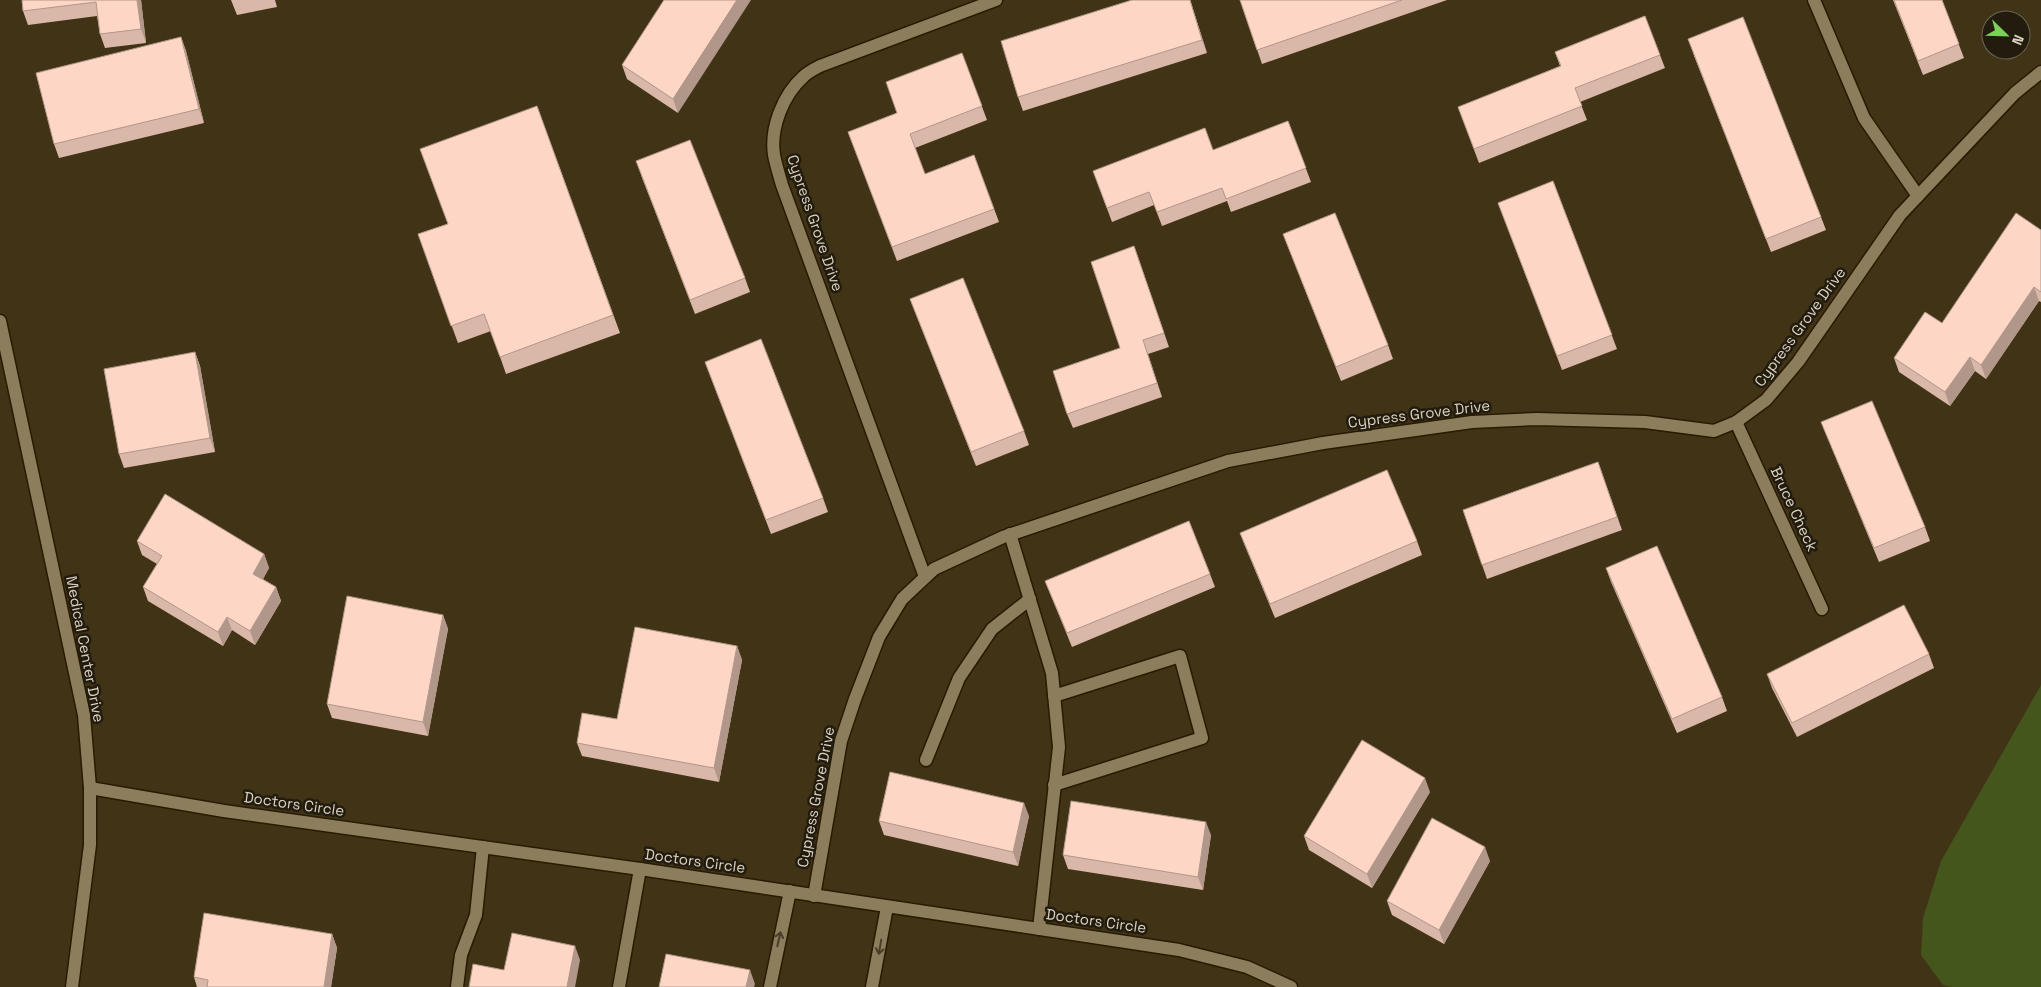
<svg xmlns="http://www.w3.org/2000/svg" width="2041" height="987" font-family="'Space Grotesk',sans-serif">
<style>
.green{fill:#44561c}
.lines{fill:none;stroke-linecap:round;stroke-linejoin:round}
.minor-casing{stroke:#281b00;stroke-width:15}
.minor{stroke:#8c7d5d;stroke-width:12}
.wall{fill:#dab8a9}
.shaded-wall{fill:#b1968a}
.building{fill:#fdd6c5;stroke:#b1968a}
.oneway{stroke:#473e2a}
.labels{text-anchor:middle;stroke-width:5;stroke-linejoin:round;paint-order:stroke}
.street-label{font-size:15px;fill:#dbd2c2;stroke:#221c0f}
</style>
<rect width="100%" height="100%" fill="#413316"/>
<path class="green" d="M2041,685V987H1952L1943,985L1921,955L1923,918L1941,861Z"/>
<g class="lines">
<defs>
<g id="minor">
<path d="M1814,0L1864,118L1918,196"/>
<path d="M0,321L84,715L90,788V845L72,987"/>
<path d="M1736,422L1822,609"/>
<path d="M1010,534L1052,673L1059,747L1039,929"/>
<path d="M925,577L782,185C779,175 776,165 774,155C770,128 783,95 803,77C808,72 814,69 820,66L996,0"/>
<path d="M926,760L959,678L992,629L1030,599"/>
<path d="M1054,785L1202,738L1180,656L1054,696"/>
<path d="M90,788L224,811L640,869L1179,950L1247,967L1291,987"/>
<path d="M814,896L841,741L855,699L879,637L902,599L934,569L1003,537L1228,461L1323,443L1472,422L1537,419L1645,422L1714,431L1736,422L1766,400L1798,362L1900,215L2015,93L2041,72"/>
<path d="M457,987L461,955L476,915L483,847"/>
<path d="M619,987L640,869"/>
<path d="M770,987L790,891"/>
<path d="M872,987L887,907"/>
</g>
</defs>
<use href="#minor" class="minor-casing"/>
<use href="#minor" class="minor"/>
</g>
<g class="wall">
<path d="M22,0H141L146,43L105,48L100,34L97,16L28,25L23,11Z"/>
<path d="M231,0H275L277,7L237,15Z"/>
<path d="M664,0L678,113L627,79L622,65Z"/>
<path d="M1132,0H1190L1207,53L1023,111L1018,97Z"/>
<path d="M1240,0H1447L1262,64Z"/>
<path d="M1893,0H1942L1964,58L1923,75Z"/>
<path d="M1645,16L1665,68L1580,102L1587,120L1479,163L1458,107L1560,66L1555,52Z"/>
<path d="M181,37L186,51L204,123L59,158L54,144Z"/>
<path d="M962,53L987,120L915,148L925,174L974,155L999,222L897,261L848,132L897,113Z"/>
<path d="M1693,53L1821,217L1826,230L1771,252Z"/>
<path d="M537,106L620,333L506,374L491,331L458,343L418,234L447,224Z"/>
<path d="M1288,121L1311,182L1231,212L1227,201L1162,226L1154,205L1112,222L1093,171L1213,150Z"/>
<path d="M641,175L745,278L750,292L695,314Z"/>
<path d="M1553,181L1617,349L1562,370L1498,203Z"/>
<path d="M2041,230V302L2039,301L1986,379L1975,371L1950,406L1899,372L1894,358L1942,323Z"/>
<path d="M1283,234L1388,345L1393,359L1341,381Z"/>
<path d="M1134,246L1169,347L1148,354L1162,397L1073,428L1067,414L1120,348Z"/>
<path d="M910,299L1024,431L1029,445L976,466Z"/>
<path d="M195,352L200,366L215,452L124,468L119,454Z"/>
<path d="M705,362L823,498L828,512L771,534Z"/>
<path d="M1821,422L1925,527L1930,541L1879,562Z"/>
<path d="M1598,462L1622,530L1487,579L1463,510Z"/>
<path d="M1240,533L1417,541L1422,555L1275,618L1245,546Z"/>
<path d="M137,541L264,554L269,568L263,579L276,587L281,601L255,645L232,630L223,646L148,601L143,587L157,564L142,555Z"/>
<path d="M1606,568L1722,697L1727,711L1677,733L1611,582Z"/>
<path d="M1210,574L1215,587L1072,647L1045,581Z"/>
<path d="M443,615L448,629L428,736L332,718L327,704Z"/>
<path d="M737,646L742,660L719,782L582,756L577,743L617,719Z"/>
<path d="M1929,654L1934,668L1797,737L1772,688L1767,674Z"/>
<path d="M1430,792L1372,888L1309,850L1304,836Z"/>
<path d="M1029,816L1018,866L884,835L879,821Z"/>
<path d="M1211,835L1203,890L1068,869L1063,855Z"/>
<path d="M1490,861L1444,944L1392,915L1387,901Z"/>
<path d="M332,934L337,948L331,987H197L194,977Z"/>
</g>
<g class="shaded-wall">
<path d="M137,0H141L146,43L141,29Z"/>
<path d="M737,0H751L678,113L673,99Z"/>
<path d="M1190,0L1207,53L1202,40Z"/>
<path d="M181,37L186,51L204,123L199,109Z"/>
<path d="M2034,287L2039,301L1986,379L1981,365Z"/>
<path d="M195,352L200,366L215,452L210,438Z"/>
<path d="M1970,357L1975,371L1950,406L1945,392Z"/>
<path d="M264,554L269,568L258,588L253,574Z"/>
<path d="M276,587L281,601L255,645L250,631Z"/>
<path d="M443,615L448,629L428,736L423,722Z"/>
<path d="M227,617L232,630L223,646L218,632Z"/>
<path d="M737,646L742,660L719,782L714,768Z"/>
<path d="M1425,778L1430,792L1372,888L1367,874Z"/>
<path d="M1024,803L1029,816L1018,866L1013,852Z"/>
<path d="M1206,822L1211,835L1203,890L1198,877Z"/>
<path d="M1485,847L1490,861L1444,944L1439,930Z"/>
<path d="M332,934L337,948L331,987H324Z"/>
<path d="M575,946L580,960L575,987H567Z"/>
<path d="M750,970L755,984L754,987H746Z"/>
</g>
<g class="building">
<path d="M22,0H137L141,29L100,34L96,2L23,11Z"/>
<path d="M664,0H737L673,99L622,65Z"/>
<path d="M1132,0H1190L1202,40L1018,97L1001,41Z"/>
<path d="M1240,0H1402L1257,50Z"/>
<path d="M1894,0H1942L1959,44L1918,61Z"/>
<path d="M1645,16L1660,55L1575,88L1582,106L1474,149L1458,107L1561,66L1555,52Z"/>
<path d="M1743,17L1821,217L1766,239L1688,39Z"/>
<path d="M181,37L199,109L54,144L36,73Z"/>
<path d="M962,53L982,106L910,134L925,174L974,155L994,209L892,247L848,132L897,113L886,82Z"/>
<path d="M537,106L613,315L500,357L484,314L451,326L418,234L448,224L420,149Z"/>
<path d="M1288,121L1306,168L1226,199L1222,188L1157,212L1149,192L1107,208L1093,171L1205,128L1213,150Z"/>
<path d="M690,140L745,278L690,300L636,161Z"/>
<path d="M1553,181L1612,335L1557,356L1498,203Z"/>
<path d="M1335,213L1388,345L1336,367L1283,234Z"/>
<path d="M2016,213L2041,230V292L2034,287L1981,365L1970,357L1945,392L1894,358L1925,312L1942,323Z"/>
<path d="M1134,246L1164,333L1143,340L1157,383L1067,414L1053,371L1120,348L1091,262Z"/>
<path d="M963,278L1024,431L971,452L910,299Z"/>
<path d="M761,339L823,498L766,520L705,362Z"/>
<path d="M195,352L210,438L119,454L104,369Z"/>
<path d="M1872,401L1925,527L1874,548L1821,422Z"/>
<path d="M1598,462L1617,517L1482,565L1463,510Z"/>
<path d="M1387,470L1417,541L1270,604L1240,533Z"/>
<path d="M165,494L264,554L253,574L276,587L250,631L227,617L218,632L143,587L162,556L137,541Z"/>
<path d="M1189,521L1210,574L1067,633L1045,581Z"/>
<path d="M1657,546L1722,697L1672,719L1606,568Z"/>
<path d="M347,596L443,615L423,722L327,704Z"/>
<path d="M1904,605L1929,654L1792,723L1767,674Z"/>
<path d="M635,627L737,646L714,768L577,743L582,713L617,719Z"/>
<path d="M1362,740L1425,778L1367,874L1304,836Z"/>
<path d="M890,772L1024,803L1013,852L879,821Z"/>
<path d="M1071,801L1206,822L1198,877L1063,855Z"/>
<path d="M1432,818L1485,847L1439,930L1387,901Z"/>
<path d="M204,913L332,934L324,987H207L208,980L194,977Z"/>
<path d="M512,933L575,946L567,987H469L473,964L504,970Z"/>
<path d="M666,954L750,970L746,987H659Z"/>
</g>
<defs><path id="oneway-shaft" d="M-6 0H5M1.5-3L5.5 0L1.5 3" fill="none" stroke-width="1.6" stroke-linecap="round" stroke-linejoin="round" transform="scale(1.25)"/></defs>
<g class="oneway">
<use href="#oneway-shaft" transform="translate(779 939) rotate(-77)"/>
<use href="#oneway-shaft" transform="translate(880 947) rotate(100)"/>
</g>
<g class="labels">
<g class="street-label">
<text transform="translate(815 223) rotate(71)" y="5">Cypress Grove Drive</text>
<text transform="translate(1800 327) rotate(-54)" y="5">Cypress Grove Drive</text>
<text transform="translate(1419 414) rotate(-7)" y="5">Cypress Grove Drive</text>
<text transform="translate(1794 509) rotate(65)" y="5">Bruce Check</text>
<text transform="translate(85 649) rotate(79)" y="5">Medical Center Drive</text>
<text transform="translate(816 797) rotate(-79)" y="5">Cypress Grove Drive</text>
<text transform="translate(294 804) rotate(8)" y="5">Doctors Circle</text>
<text transform="translate(695 861) rotate(8)" y="5">Doctors Circle</text>
<text transform="translate(1096 921) rotate(8)" y="5">Doctors Circle</text>
</g>
</g>
<g transform="translate(2006 35) rotate(113)"><circle r="24" fill="#221c0f" stroke="#6c6557"/>
<path d="M0-4L9 19L0 12L-9 19Z" fill="#7ad157"/>
<text y="-8" font-size="14" font-weight="bold" text-anchor="middle" fill="#dbd2c2">N</text>
</g>
</svg>
